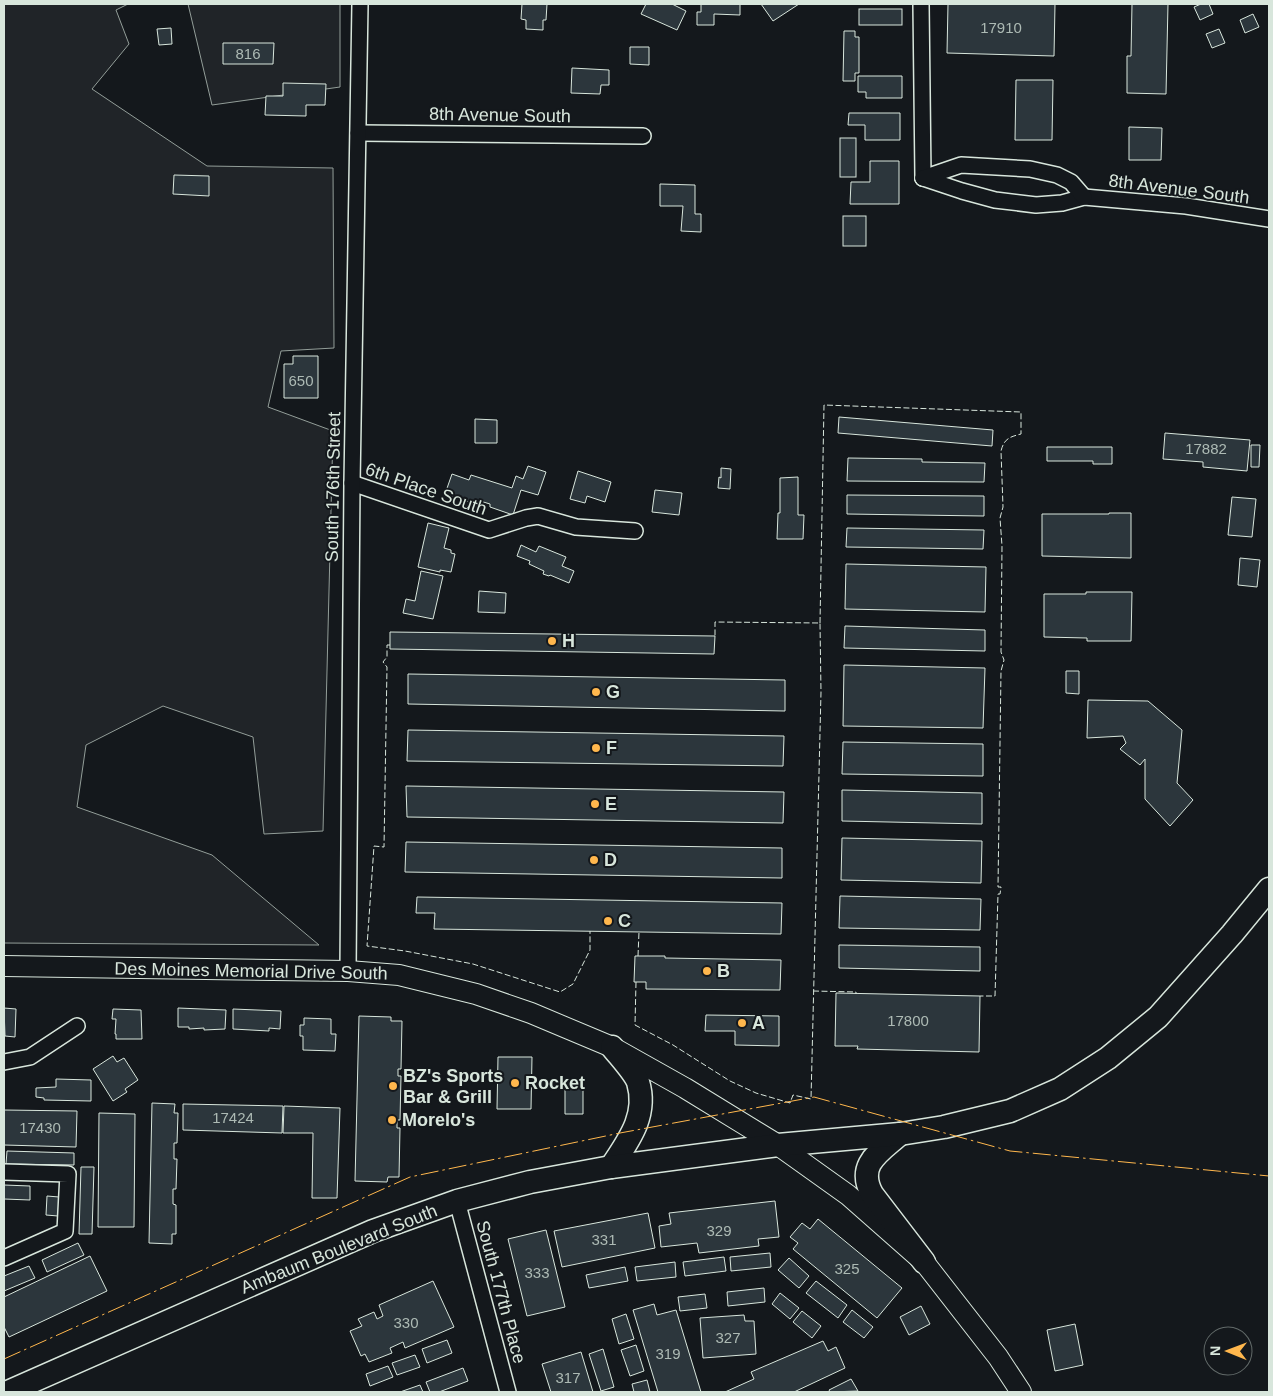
<svg xmlns="http://www.w3.org/2000/svg" width="1273" height="1396" font-family="Arial,sans-serif">
<style>
.green{fill:#202428;stroke:#939e99}
.building{fill:#2c363c;stroke:#d8e6dc}
.lines{fill:none;stroke-linecap:round;stroke-linejoin:round}
.street-casing{stroke:#d8e6dc;stroke-width:18}
.secondary-casing{stroke:#d8e6dc;stroke-width:22}
.primary-casing{stroke:#d8e6dc;stroke-width:25}
.street{stroke:#14181c;stroke-width:15}
.secondary{stroke:#14181c;stroke-width:20}
.primary{stroke:#14181c;stroke-width:22}
.fence{stroke:#d8e6dc;stroke-width:1;stroke-dasharray:6 2.5;stroke-linecap:butt}
.power{stroke:#ffb74d;stroke-width:1;stroke-dasharray:18 4 2.5 4;stroke-linecap:butt}
.poi-dot{fill:#ffb74d;stroke:#14181c;stroke-width:2}
.labels{text-anchor:middle;stroke-width:4;stroke-linejoin:round;paint-order:stroke}
.number-label{font-size:15px;fill:#adbab4}
.street-label{font-size:18px;fill:#d8e6dc;stroke:#14181c}
.poi-label{font-size:18px;font-weight:bold;fill:#d8e6dc;stroke:#14181c;text-anchor:start}
</style>
<rect width="100%" height="100%" fill="#14181c"/>
<g class="green">
<path d="M4,4H128L116,10L129,44L92,89L207,166L333,168L334,348L281,351L268,407L333,431L323,831L264,834L253,737L163,706L86,745L77,807L212,855L319,945L4,943Z"/>
<path d="M188,4H340V87L212,105Z"/>
</g>
<g class="building">
<path d="M522,4H547L546,20H543V30L526,29V20L521,19Z"/>
<path d="M646,4H672L686,11L677,30L641,14Z"/>
<path d="M701,4H740V15L714,14V25H697V12H701Z"/>
<path d="M761,4H799L773,21Z"/>
<path d="M948,4H1055L1054,56L947,53Z"/>
<path d="M1126,4H1168L1166,94L1127,93V56H1131L1132,4Z"/>
<path d="M1201,4H1209L1213,14L1200,20L1194,7Z"/>
<rect x="859" y="9" width="43" height="16"/>
<path d="M1253,14L1259,27L1245,33L1240,20Z"/>
<path d="M171,28L172,44L159,45L157,29Z"/>
<path d="M1219,29L1225,43L1212,48L1206,34Z"/>
<path d="M844,31H855V37H859V73H855V81H843Z"/>
<path d="M223,43H274L273,64H223Z"/>
<path d="M630,47H649V65L630,64Z"/>
<path d="M572,68L609,70V85H601L600,94L571,93Z"/>
<path d="M858,76H902V98H866V92H858Z"/>
<path d="M1016,80H1053L1052,140H1015Z"/>
<path d="M283,83L326,84L325,105H306V116L265,115L266,96H283Z"/>
<path d="M849,113H900V140H865V125H848Z"/>
<path d="M1129,127L1162,128L1161,160H1129Z"/>
<rect x="840" y="138" width="16" height="39"/>
<path d="M870,161H899V204H850L851,182H870Z"/>
<path d="M174,175L209,176V196L173,194Z"/>
<path d="M660,184L695,185V214H701V232L681,231L683,206H660Z"/>
<rect x="843" y="216" width="23" height="30"/>
<path d="M293,356H318V398H284V364H293Z"/>
<path d="M839,417L993,430L992,446L838,433Z"/>
<path d="M475,419L497,420V443H475Z"/>
<path d="M1165,433L1250,440L1247,471L1203,467V462L1163,459Z"/>
<path d="M1251,445H1260L1259,467H1251Z"/>
<path d="M1047,447H1112V464H1093V461H1047Z"/>
<path d="M848,458L922,459V462L985,463L984,482L847,481Z"/>
<path d="M528,466L546,472L538,495L521,490L513,515L490,507V504L480,501L479,505L445,494L452,474L469,480L471,475L512,488L516,476L523,479Z"/>
<path d="M721,468L731,469L730,489L718,488L719,477L721,478Z"/>
<path d="M578,471L611,482L605,502L587,496L585,503L570,499Z"/>
<path d="M798,477V515H804L803,539H777L778,513H780V478Z"/>
<path d="M655,490L682,493L679,515L652,512Z"/>
<path d="M847,495L984,496V516L847,514Z"/>
<path d="M1232,497L1256,499L1252,537L1228,535Z"/>
<path d="M1109,513H1131V558L1042,556V514H1109Z"/>
<path d="M428,523L449,528L444,548L451,550V553L455,554L451,572L440,570V572L418,567Z"/>
<path d="M847,528L984,530L983,549L846,547Z"/>
<path d="M521,545L536,552L539,546L566,557L562,566L574,571L569,583L550,575L549,576L543,574L544,571L529,564L530,561L517,556Z"/>
<path d="M1240,558L1260,560L1257,587L1238,585Z"/>
<path d="M846,564L986,567L985,612L845,609Z"/>
<path d="M421,571L443,576L433,619L403,613L406,599L415,601Z"/>
<path d="M479,591L506,593L505,613L478,612Z"/>
<path d="M1086,592H1132L1131,641H1087V638L1044,637V594H1086Z"/>
<path d="M845,626L985,630V651L844,648Z"/>
<path d="M390,632L715,636L714,654L390,649Z"/>
<path d="M844,665L985,668L983,728L843,726Z"/>
<path d="M1066,671H1079V694L1066,693Z"/>
<path d="M408,674L785,680V711L408,704Z"/>
<path d="M1088,700L1148,701L1182,730L1177,783L1193,800L1170,826L1145,799V759L1140,765L1120,749L1126,743L1123,736L1087,738Z"/>
<path d="M408,730L784,736L783,766L407,761Z"/>
<path d="M843,742L983,744V776L842,774Z"/>
<path d="M406,786L784,792L783,823L407,817Z"/>
<path d="M842,790L982,793V824L842,821Z"/>
<path d="M842,838L982,841L981,883L841,880Z"/>
<path d="M406,842L782,848V878L405,872Z"/>
<path d="M840,896L981,899L980,930L839,928Z"/>
<path d="M417,897L782,903L781,934L434,929L435,913H416Z"/>
<path d="M839,945L980,947V971L839,968Z"/>
<path d="M635,956H665V958L781,960L780,990L646,989V982H634Z"/>
<path d="M836,993L980,996L979,1052L857,1049L858,1046H835Z"/>
<path d="M4,1008L16,1009L15,1037L5,1036Z"/>
<path d="M178,1008L226,1010L225,1029L204,1030V1028L189,1029V1027H178Z"/>
<path d="M113,1009L141,1010L142,1039H116V1034H115L116,1019H112Z"/>
<path d="M233,1009L281,1011L280,1029L269,1028V1031L233,1029Z"/>
<path d="M706,1015L779,1016V1046L735,1045V1031H705Z"/>
<path d="M359,1016L391,1017V1021H402L401,1069H398V1076H401L400,1120H397V1128H400L399,1177H388L387,1182L355,1181Z"/>
<path d="M304,1018L331,1019V1034H336L335,1051L303,1050V1036H300V1025H304Z"/>
<path d="M113,1056L117,1062L124,1058L138,1080L125,1089L127,1092L113,1101L93,1069Z"/>
<path d="M498,1057H532L531,1109H497Z"/>
<path d="M56,1079L91,1080V1101L44,1100V1098L36,1097V1088L56,1087Z"/>
<path d="M565,1087L583,1088V1114H565Z"/>
<path d="M152,1103L175,1104L174,1113H178L177,1143H174V1159H177L176,1189H173V1204L176,1205V1234H172V1244L149,1243Z"/>
<path d="M183,1104L283,1106L282,1133L183,1130Z"/>
<path d="M284,1106L340,1108L337,1198H312L313,1133H283Z"/>
<path d="M4,1110L77,1111L76,1147L4,1145Z"/>
<path d="M99,1113L135,1114L134,1227H98Z"/>
<path d="M7,1151L74,1153V1165L6,1164Z"/>
<path d="M81,1167H94L92,1234H79Z"/>
<path d="M4,1185L30,1186V1200L4,1199Z"/>
<path d="M47,1196L59,1197L58,1216L46,1215Z"/>
<path d="M775,1201L779,1237L758,1239L759,1246L699,1253L697,1243L661,1247L659,1226L671,1224L669,1213Z"/>
<path d="M648,1213L655,1248L562,1267L554,1231Z"/>
<path d="M818,1219L902,1288L877,1318L793,1249L798,1243L790,1237L802,1223L810,1229Z"/>
<path d="M546,1230L565,1307L527,1316L508,1239Z"/>
<path d="M78,1243L84,1255L47,1272L42,1260Z"/>
<path d="M770,1253L771,1267L731,1271L730,1257Z"/>
<path d="M90,1256L107,1291L9,1337L4,1327V1297Z"/>
<path d="M724,1257L726,1271L685,1276L683,1262Z"/>
<path d="M789,1258L809,1276L799,1288L778,1270Z"/>
<path d="M675,1262L676,1277L637,1281L635,1267Z"/>
<path d="M29,1266L35,1278L4,1291V1276Z"/>
<path d="M625,1267L628,1281L589,1288L586,1275Z"/>
<path d="M433,1281L454,1327L405,1348L403,1342L390,1348L392,1353L369,1362L365,1354L361,1356L350,1331L362,1326L358,1319L374,1312L377,1319L383,1316L379,1305Z"/>
<path d="M816,1281L847,1305L838,1318L806,1293Z"/>
<path d="M764,1288L765,1302L728,1306L727,1292Z"/>
<path d="M780,1293L799,1308L790,1319L772,1304Z"/>
<path d="M705,1294L707,1308L680,1311L678,1297Z"/>
<path d="M654,1304L657,1315L676,1310L701,1392H658L633,1310Z"/>
<path d="M921,1306L930,1324L909,1335L900,1317Z"/>
<path d="M852,1310L873,1327L864,1338L843,1322Z"/>
<path d="M802,1311L821,1326L812,1338L793,1322Z"/>
<path d="M626,1314L634,1339L619,1344L612,1319Z"/>
<path d="M744,1315L745,1321H754L756,1354L703,1358L700,1318Z"/>
<path d="M1075,1324L1083,1365L1055,1371L1047,1330Z"/>
<path d="M447,1340L452,1353L427,1363L422,1349Z"/>
<path d="M823,1341L828,1351L836,1347L845,1368L794,1392H725L754,1379L751,1372Z"/>
<path d="M636,1345L644,1371L630,1376L621,1350Z"/>
<path d="M603,1349L614,1387L601,1391L589,1354Z"/>
<path d="M581,1352L593,1392H551L542,1364Z"/>
<path d="M415,1355L420,1367L397,1375L392,1363Z"/>
<path d="M388,1366L393,1377L370,1386L366,1374Z"/>
<path d="M463,1368L468,1381L439,1392H430L426,1382Z"/>
<path d="M851,1379L858,1391L830,1392L829,1390Z"/>
<path d="M647,1380L650,1392H634L632,1384Z"/>
<path d="M420,1385L423,1392H400Z"/>
</g>
<g class="lines">
<defs>
<g id="street">
<path d="M921,4L923,178"/>
<path d="M358,133L643,136"/>
<path d="M923,178L962,191L995,200L1036,205L1062,203L1084,197L1186,206L1269,219"/>
<path d="M923,178L961,165L1030,169L1057,175L1071,182L1084,197"/>
<path d="M352,483L489,530L526,518L538,516L576,527L635,531"/>
<path d="M348,971L352,483L360,4"/>
<path d="M4,1062L30,1057L77,1026"/>
<path d="M4,1172L68,1174L65,1231L4,1258"/>
<path d="M457,1201L508,1392"/>
</g>
<path id="secondary" d="M4,966L348,971L399,975L476,994L531,1013L612,1047L685,1088L778,1145L848,1195L924,1262L998,1357L1021,1392"/>
<g id="primary">
<path d="M900,1134C880,1152 856,1164 872,1194L924,1262"/>
<path d="M611,1167C629,1140 648,1115 638,1082C634,1072 619,1056 612,1047"/>
<path d="M8,1392L373,1231L457,1201L530,1182L611,1167L778,1145L900,1134L944,1127L1010,1111L1060,1089L1108,1058L1158,1017L1232,934L1269,889"/>
</g>
</defs>
<use href="#street" class="street-casing"/>
<use href="#secondary" class="secondary-casing"/>
<use href="#primary" class="primary-casing"/>
<use href="#street" class="street"/>
<use href="#secondary" class="secondary"/>
<use href="#primary" class="primary"/>
<g class="fence">
<path d="M820,623L824,405L1021,412V434C1009,437 1004,439 1001,451L1003,507L1000,518L1002,546L1001,652L1004,660L1001,671L998,887H1001L1000,894H998L995,996H980"/>
<path d="M390,645H387V657L383,662L387,667L384,847L374,846L367,946L405,951L473,964L560,992L573,984L590,950V931"/>
<path d="M638,956L639,932"/>
<path d="M636,982L635,1025L673,1045L730,1081L756,1093L790,1103L793,1095L811,1099L821,692L820,623L715,622V636"/>
<path d="M813,991L856,992V994"/>
</g>
<path class="power" d="M4,1359L410,1177L620,1133L814,1097L1010,1151L1269,1176"/>
</g>
<g class="poi-dot">
<circle cx="552" cy="641" r="5"/>
<circle cx="596" cy="692" r="5"/>
<circle cx="596" cy="748" r="5"/>
<circle cx="595" cy="804" r="5"/>
<circle cx="594" cy="860" r="5"/>
<circle cx="608" cy="921" r="5"/>
<circle cx="707" cy="971" r="5"/>
<circle cx="742" cy="1023" r="5"/>
<circle cx="515" cy="1083" r="5"/>
<circle cx="393" cy="1086" r="5"/>
<circle cx="392" cy="1120" r="5"/>
</g>
<g class="labels">
<g class="number-label">
<text x="1001" y="33">17910</text>
<text x="248" y="59">816</text>
<text x="301" y="386">650</text>
<text x="1206" y="454">17882</text>
<text x="908" y="1026">17800</text>
<text x="233" y="1123">17424</text>
<text x="40" y="1133">17430</text>
<text x="719" y="1236">329</text>
<text x="604" y="1245">331</text>
<text x="847" y="1274">325</text>
<text x="537" y="1278">333</text>
<text x="406" y="1328">330</text>
<text x="728" y="1343">327</text>
<text x="668" y="1359">319</text>
<text x="568" y="1383">317</text>
</g>
<g class="street-label">
<text transform="translate(500 115) rotate(1)" y="6">8th Avenue South</text>
<text transform="translate(1179 189) rotate(7)" y="6">8th Avenue South</text>
<text transform="translate(333 487) rotate(-89)" y="6">South 176th Street</text>
<text transform="translate(426 489) rotate(19)" y="6">6th Place South</text>
<text transform="translate(251 971) rotate(1)" y="6">Des Moines Memorial Drive South</text>
<text transform="translate(339 1249) rotate(-22)" y="6">Ambaum Boulevard South</text>
<text transform="translate(501 1292) rotate(75)" y="6">South 177th Place</text>
</g>
<g class="poi-label">
<text x="562" y="647">H</text>
<text x="606" y="698">G</text>
<text x="606" y="754">F</text>
<text x="605" y="810">E</text>
<text x="604" y="866">D</text>
<text x="618" y="927">C</text>
<text x="717" y="977">B</text>
<text x="752" y="1029">A</text>
<text x="403" y="1082">BZ's Sports<tspan x="403" dy="21">Bar &amp; Grill</tspan></text>
<text x="525" y="1089">Rocket</text>
<text x="402" y="1126">Morelo's</text>
</g>
</g>
<rect width="1273" height="1396" fill="none" stroke="#d8e6dc" stroke-width="10"/>
<g transform="translate(1228 1351) rotate(271)"><circle r="24" fill="#14181c" stroke="#626a69"/>
<path d="M0-4L9 19L0 12L-9 19Z" fill="#ffb74d"/>
<text y="-8" font-size="14" font-weight="bold" text-anchor="middle" fill="#d8e6dc">N</text>
</g>
</svg>
